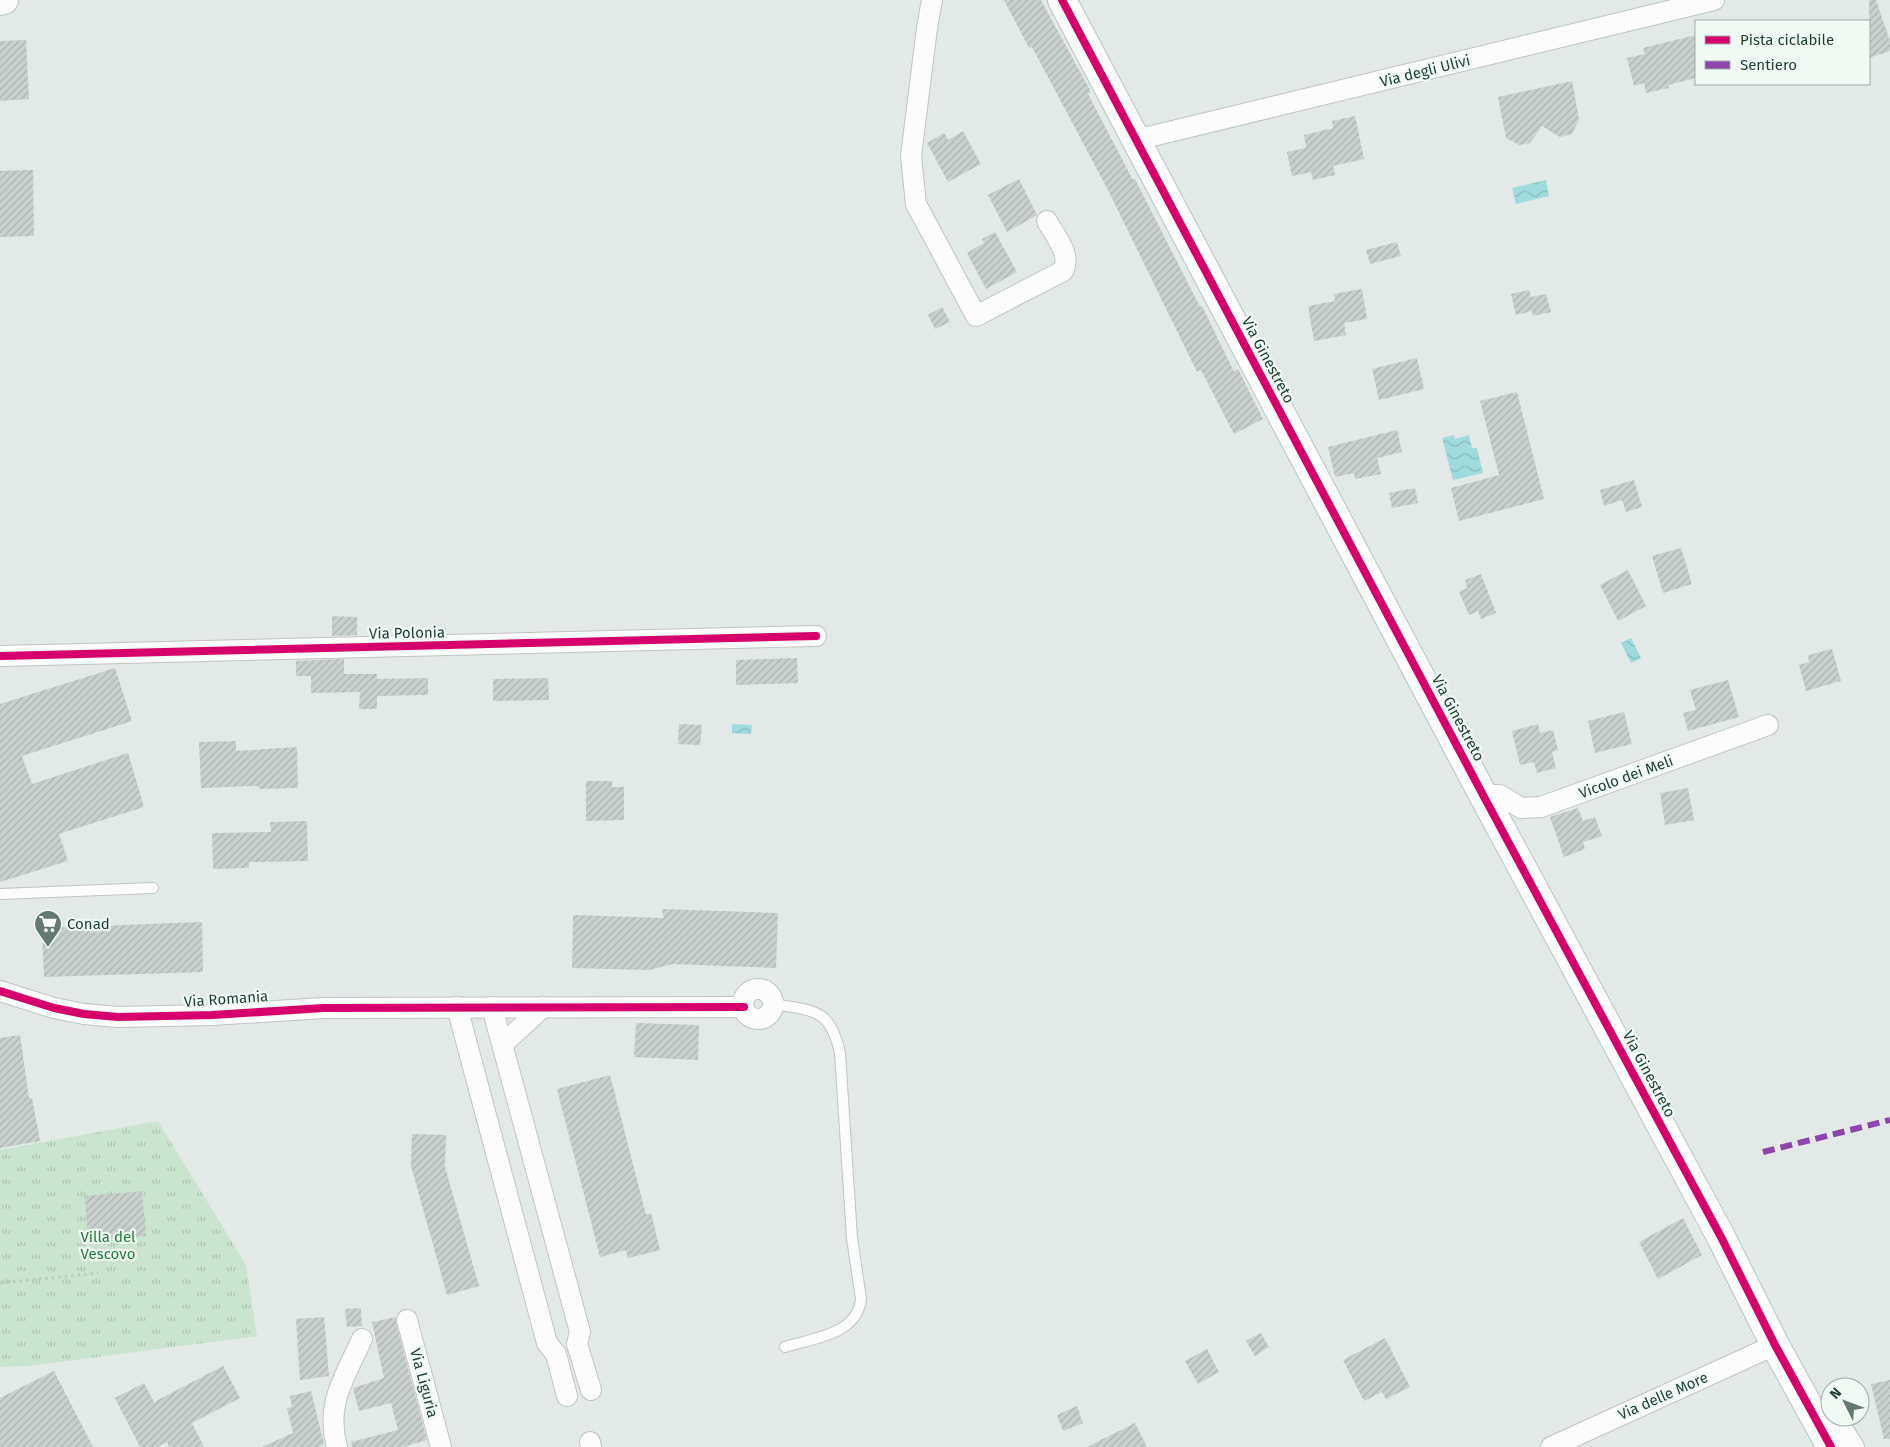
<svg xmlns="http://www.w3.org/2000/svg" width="1890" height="1447" font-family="'Fira Sans',sans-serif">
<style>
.grass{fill:url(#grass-tufts)}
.water{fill:url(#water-waves)}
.building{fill:url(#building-hatch)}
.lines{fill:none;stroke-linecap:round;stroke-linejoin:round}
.lane-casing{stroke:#c0c6c3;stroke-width:12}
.street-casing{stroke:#c0c6c3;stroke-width:22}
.secondary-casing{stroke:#bcc5c1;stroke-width:30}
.path{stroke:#c0cac4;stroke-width:3;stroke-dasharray:2.5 4;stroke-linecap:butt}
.lane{stroke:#fbfcfb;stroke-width:10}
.street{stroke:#fbfcfb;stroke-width:20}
.secondary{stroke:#fbfcfb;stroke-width:28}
.quiet{stroke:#8e44ad;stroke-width:6;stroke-dasharray:12 6;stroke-linecap:butt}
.cycleway-casing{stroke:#f1f9f4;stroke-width:11}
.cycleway{stroke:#d6006c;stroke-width:8}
.labels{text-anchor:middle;stroke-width:4.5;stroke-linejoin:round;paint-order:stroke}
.street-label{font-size:15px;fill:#1f3e32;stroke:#f1f9f4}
.poi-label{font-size:15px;fill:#1f3e32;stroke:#f1f9f4;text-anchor:start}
.park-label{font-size:15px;fill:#25793b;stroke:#f1f9f4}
</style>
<defs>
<pattern id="grass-tufts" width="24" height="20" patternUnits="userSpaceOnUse" patternTransform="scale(1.25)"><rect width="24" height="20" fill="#cae4cf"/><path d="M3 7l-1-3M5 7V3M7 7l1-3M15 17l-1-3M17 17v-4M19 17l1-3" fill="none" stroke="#adc5b2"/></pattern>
<pattern id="water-waves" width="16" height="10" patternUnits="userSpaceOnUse" patternTransform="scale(1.25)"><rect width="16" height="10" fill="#9fdbdc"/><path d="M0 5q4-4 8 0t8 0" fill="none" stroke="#88bdbd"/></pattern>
<pattern id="building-hatch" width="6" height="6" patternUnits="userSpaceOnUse" patternTransform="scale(1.25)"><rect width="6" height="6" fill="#cad0cd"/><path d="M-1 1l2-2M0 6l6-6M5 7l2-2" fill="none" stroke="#adb4b0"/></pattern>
</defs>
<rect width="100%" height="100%" fill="#e3e9e6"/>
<path class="grass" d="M158,1121L246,1265L257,1336L28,1366L0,1367V1150Z"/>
<g class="water">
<path d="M1546,180L1549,196L1516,204L1512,188Z"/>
<path d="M1454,435L1455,439L1469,435L1472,448H1477L1483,473L1453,480L1442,438Z"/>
<path d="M1631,638L1641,658L1631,663L1621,643Z"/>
<path d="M732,724L752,725L751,734L732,733Z"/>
</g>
<g class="building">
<path d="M1004,0H1041L1091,92L1088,94L1133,180L1135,179L1200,307L1202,306L1234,372L1238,369L1263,419L1234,434L1201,370L1197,372L1109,192L1032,47L1029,48Z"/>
<path d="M1869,0H1876L1890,41V51L1869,58Z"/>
<path d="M1696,35V78L1668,85L1669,88L1646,93L1644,83L1634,86L1627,58L1645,54L1643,48Z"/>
<path d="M26,40L29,99L0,101V41Z"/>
<path d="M1572,81L1579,119L1572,134L1560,137L1542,126L1530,143L1519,145L1506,138L1498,97Z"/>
<path d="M1355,116L1364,159L1333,166L1335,175L1313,180L1311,172L1292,176L1287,152L1306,148L1304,135L1333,128L1332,121Z"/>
<path d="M963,131L981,164L948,182L927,143L944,133L948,140Z"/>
<path d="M33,170L34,236L0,237V171Z"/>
<path d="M1019,179L1037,215L1007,232L988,195Z"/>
<path d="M995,232L1017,272L986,289L967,253L984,243L982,239Z"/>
<path d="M1397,242L1401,256L1370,264L1366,250Z"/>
<path d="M1362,289L1367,319L1344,323L1346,335L1314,341L1308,306L1335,301L1334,294Z"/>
<path d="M1529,290L1531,297L1546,294L1551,312L1533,316L1532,311L1516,315L1511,294Z"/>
<path d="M942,307L950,322L935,329L928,315Z"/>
<path d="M1417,358L1424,389L1379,400L1372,369Z"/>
<path d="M1517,392L1544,499L1459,521L1451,488L1499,475L1480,401Z"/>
<path d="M1397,430L1402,452L1377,458L1381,474L1355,479L1354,473L1335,477L1328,447Z"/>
<path d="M1634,480L1642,507L1626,512L1622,500L1604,506L1600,490Z"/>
<path d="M1415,488L1418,503L1392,508L1389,493Z"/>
<path d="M1681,548L1692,584L1663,593L1652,556Z"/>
<path d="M1628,570L1646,606L1618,621L1600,585Z"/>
<path d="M1481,574L1496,613L1481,619L1478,611L1469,615L1459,592L1467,588L1465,580Z"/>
<path d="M332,616L357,617V635L332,636Z"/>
<path d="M1832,649L1841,681L1806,691L1799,665L1809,662L1808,655Z"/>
<path d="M797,658L798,683L736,685V660Z"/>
<path d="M344,659V674H377V679L428,678V695L377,696V709H359L360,692L311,693V676H296V661Z"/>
<path d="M115,668L132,721L22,756L32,784L128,753L144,807L59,834L68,861L0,882V704Z"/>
<path d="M548,678L549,700L493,701V679Z"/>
<path d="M1728,680L1739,717L1688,731L1683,713L1696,710L1690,690Z"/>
<path d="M1624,712L1632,744L1595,753L1588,721Z"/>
<path d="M679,724L702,725L700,745L678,744Z"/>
<path d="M1538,724L1540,733L1553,730L1558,750L1552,752L1556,768L1537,773L1534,762L1520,765L1512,731Z"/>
<path d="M236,741V751L297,747L298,788L259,789L258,786L201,788L199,742Z"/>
<path d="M586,781H612V787H624V820L586,821Z"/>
<path d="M1688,788L1694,820L1665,825L1660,793Z"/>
<path d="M1578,808L1583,821L1595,817L1602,836L1583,842L1585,849L1564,857L1550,817Z"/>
<path d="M307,821L308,861L249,862V868L213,869L212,833L271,832L270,822Z"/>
<path d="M662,909L778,913L776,968L673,964L649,970L572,968L573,915L664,918Z"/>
<path d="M202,922L203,972L44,977L42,928Z"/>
<path d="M636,1023L699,1025L698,1060L634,1057Z"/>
<path d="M20,1035L29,1098H32L40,1141L0,1148V1038Z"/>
<path d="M610,1075L646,1215L651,1213L660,1250L628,1258L626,1250L600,1257L557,1089Z"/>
<path d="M412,1134L446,1135L445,1167L479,1286L447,1295L411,1166Z"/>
<path d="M142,1191L146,1236L88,1240L85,1196Z"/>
<path d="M1683,1218L1702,1255L1658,1279L1639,1242Z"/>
<path d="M361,1308L362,1326L347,1327L345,1309Z"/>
<path d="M324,1317L329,1376L300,1380L296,1319Z"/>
<path d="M396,1317V1323L427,1440L403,1447H352L351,1442L398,1430L391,1403L359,1411L353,1388L384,1378L372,1322Z"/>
<path d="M1261,1333L1269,1347L1255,1356L1246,1341Z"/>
<path d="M1385,1338L1410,1387L1386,1399L1382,1392L1364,1401L1343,1360Z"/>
<path d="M1207,1349L1219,1372L1198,1384L1185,1361Z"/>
<path d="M223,1366L240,1398L192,1423L204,1447H169L167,1442L157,1447H140L115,1398L144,1383L154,1402Z"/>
<path d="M54,1371L93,1447H0V1398Z"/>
<path d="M1890,1380V1439H1884L1871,1384Z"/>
<path d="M311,1391L324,1444L319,1447H262L293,1433L287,1408L292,1407L290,1396Z"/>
<path d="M1077,1406L1083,1423L1063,1431L1057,1415Z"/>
<path d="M1135,1423L1147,1447H1087Z"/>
</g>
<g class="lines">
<defs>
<g id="lane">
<path d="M0,894L153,888"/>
<path d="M774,1004C814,1011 830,1008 840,1053L852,1238L861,1299C857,1335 813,1338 785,1347"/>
</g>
<g id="street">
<path d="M932,0L927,28L911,156L916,204L976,316L1063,271C1072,255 1055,236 1047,221"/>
<path d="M1136,140L1714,0"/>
<path d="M0,656L816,636"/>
<path d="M1483,795H1500L1521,808L1541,807L1768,725"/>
<circle cx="758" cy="1004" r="15"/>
<path d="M0,991L54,1008L84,1014L118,1017L212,1015L324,1008L744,1007"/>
<path d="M457,1007L547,1343L556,1354L567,1396"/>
<path d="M492,1007L580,1332L577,1344L591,1390"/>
<path d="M503,1044L543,1007"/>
<path d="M407,1320L441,1447"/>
<path d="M1835,1417L1854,1447"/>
<path d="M590,1442L591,1447"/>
<path d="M337,1447C325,1404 345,1377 362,1339"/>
<path d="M1551,1447L1775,1345"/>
</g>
<g id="secondary">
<path d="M1062,0L1483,795L1721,1237L1775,1345L1831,1447"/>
<path d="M0,1L4,0"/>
</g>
</defs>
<use href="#lane" class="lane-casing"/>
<use href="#street" class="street-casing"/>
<use href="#secondary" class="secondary-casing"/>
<path class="path" d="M0,1283L98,1273"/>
<use href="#lane" class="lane"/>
<use href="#street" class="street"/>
<use href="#secondary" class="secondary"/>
<path class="quiet" d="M1763,1152L1890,1120"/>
<defs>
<g id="cycleway">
<path d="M1062,0L1483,795L1721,1237L1775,1345L1831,1447"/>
<path d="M0,656L816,636"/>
<path d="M0,991L54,1008L84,1014L118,1017L212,1015L324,1008L744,1007"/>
</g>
</defs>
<use href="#cycleway" class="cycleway-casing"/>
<use href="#cycleway" class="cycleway"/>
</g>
<defs>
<symbol id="supermarket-pin" viewBox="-11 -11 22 30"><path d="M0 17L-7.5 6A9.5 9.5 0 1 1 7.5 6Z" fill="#647a71" stroke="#f1f9f4"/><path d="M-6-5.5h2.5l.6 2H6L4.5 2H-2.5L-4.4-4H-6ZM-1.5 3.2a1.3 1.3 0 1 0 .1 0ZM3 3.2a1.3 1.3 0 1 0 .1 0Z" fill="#fff"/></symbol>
</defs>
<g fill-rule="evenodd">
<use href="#supermarket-pin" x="32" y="908" width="32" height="43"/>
</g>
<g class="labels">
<g class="street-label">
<text transform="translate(1425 71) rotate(-14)" y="5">Via degli Ulivi</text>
<text transform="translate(1268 360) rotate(62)" y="5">Via Ginestreto</text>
<text transform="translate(407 633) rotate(-1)" y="5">Via Polonia</text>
<text transform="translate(1458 718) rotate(62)" y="5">Via Ginestreto</text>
<text transform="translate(1626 777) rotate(-20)" y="5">Vicolo dei Meli</text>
<text transform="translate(226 999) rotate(-4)" y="5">Via Romania</text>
<text transform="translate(1649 1074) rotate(62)" y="5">Via Ginestreto</text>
<text transform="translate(424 1383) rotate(75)" y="5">Via Liguria</text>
<text transform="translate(1663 1396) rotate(-24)" y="5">Via delle More</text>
</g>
<g class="poi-label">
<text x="67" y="929">Conad</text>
</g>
<g class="park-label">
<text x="108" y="1242">Villa del<tspan x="108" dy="17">Vescovo</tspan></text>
</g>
</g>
<rect x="1695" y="20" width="175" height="65" fill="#f1f9f4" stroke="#9daea6"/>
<rect x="1705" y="36" width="25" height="8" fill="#d6006c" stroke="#9daea6"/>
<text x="1740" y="45" font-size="15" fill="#1f3e32">Pista ciclabile</text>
<rect x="1705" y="61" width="25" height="8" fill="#8e44ad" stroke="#9daea6"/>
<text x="1740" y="70" font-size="15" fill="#1f3e32">Sentiero</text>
<g transform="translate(1845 1402) rotate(312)"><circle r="24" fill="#f1f9f4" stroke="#9daea6"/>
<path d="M0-4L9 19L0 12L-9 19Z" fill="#647a71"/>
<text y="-8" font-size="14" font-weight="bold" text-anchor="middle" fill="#1f3e32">N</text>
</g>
</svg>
